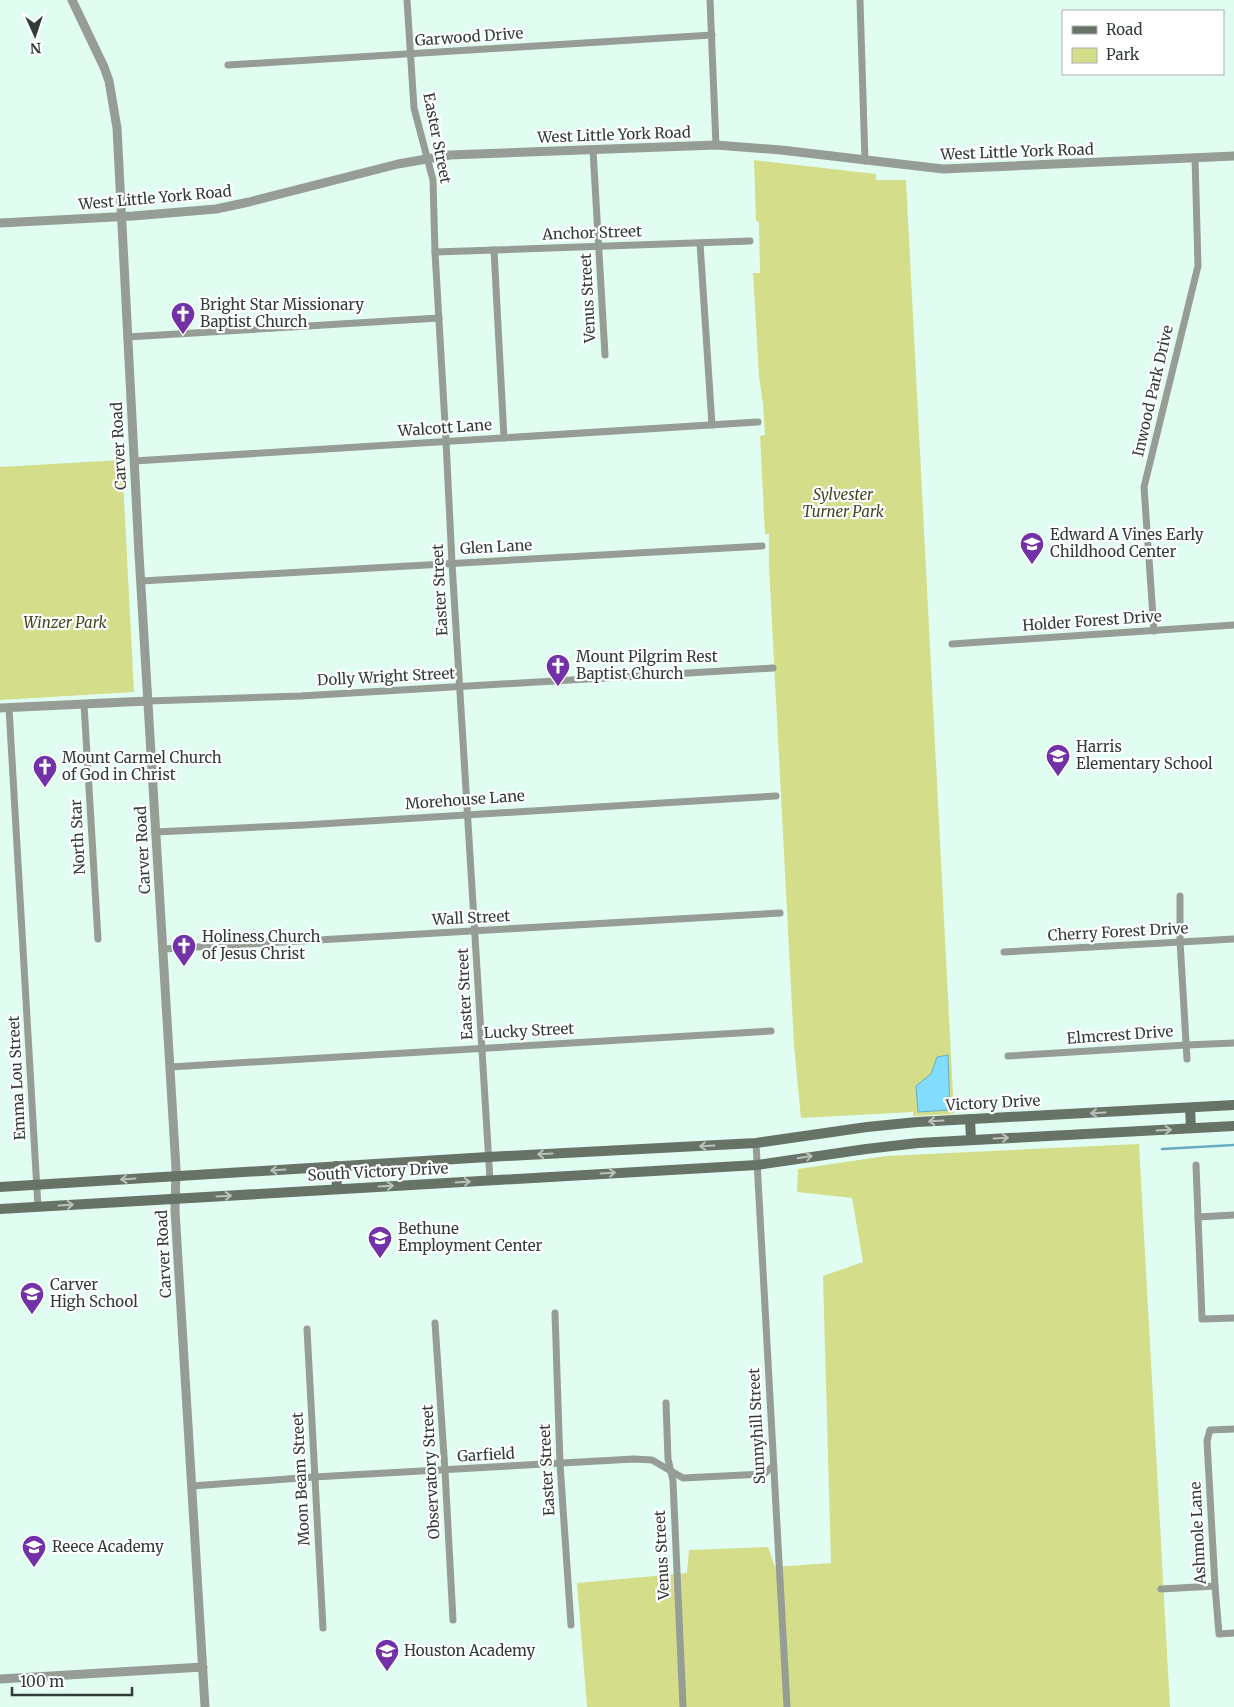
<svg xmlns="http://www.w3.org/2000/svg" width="1234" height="1707" font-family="Merriweather,serif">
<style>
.green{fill:#d3dd8a}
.water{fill:#81dcfd;stroke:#69acc2}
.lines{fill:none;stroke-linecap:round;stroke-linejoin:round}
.stream{stroke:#69acc2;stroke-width:2.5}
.minor{stroke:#969d94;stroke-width:7}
.tertiary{stroke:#969d94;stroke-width:9}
.secondary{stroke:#687367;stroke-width:10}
.oneway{stroke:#bbc0bb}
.labels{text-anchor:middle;stroke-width:4.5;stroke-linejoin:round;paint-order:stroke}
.street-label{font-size:15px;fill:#313c37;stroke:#fff}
.poi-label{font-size:15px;fill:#313c37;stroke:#fff;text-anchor:start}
.park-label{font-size:15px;font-style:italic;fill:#44481f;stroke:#fff}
</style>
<rect width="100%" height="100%" fill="#e1fdf1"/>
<g class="green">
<path d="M754,160L876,174V180H906L954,1114L913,1116V1112L801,1118L794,1045L769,566V534H765L760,436L765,435L763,404L759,376L753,273H760L759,222L756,221Z"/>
<path d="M122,460L134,692L0,700V467Z"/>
<path d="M1139,1144L1170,1707H587L577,1583L687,1573L689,1550L768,1547L775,1567L831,1563L823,1276L863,1262L852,1198L797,1192L798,1169L886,1156Z"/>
</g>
<path class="water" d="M948,1055L950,1110L918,1112L916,1086L931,1074L937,1057Z"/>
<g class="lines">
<path class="stream" d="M1162,1149L1234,1145"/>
<g class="minor">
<path d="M407,0L414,108L433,180L435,252L446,441L452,563L490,1180"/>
<path d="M710,0L716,145"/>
<path d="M860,0L865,161"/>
<path d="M228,65L712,35"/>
<path d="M593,150L605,355"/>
<path d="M700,243L712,425"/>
<path d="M494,250L504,438"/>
<path d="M435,252L750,241"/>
<path d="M127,337L439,318"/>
<path d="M134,461L758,422"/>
<path d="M141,581L762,546"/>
<path d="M1154,631L1144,487L1198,266L1195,158"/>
<path d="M952,644L1234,625"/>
<path d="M148,701L301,696L773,668"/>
<path d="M84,704L98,939"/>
<path d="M9,708L38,1207"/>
<path d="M155,832L304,825L776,796"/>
<path d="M1180,896V941L1187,1059"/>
<path d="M163,949L780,913"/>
<path d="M1004,952L1234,939"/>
<path d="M1008,1056L1186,1045L1234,1043"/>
<path d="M170,1067L771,1031"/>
<path d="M756,1143L787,1707"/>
<path d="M1196,1165L1202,1319L1234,1318"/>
<path d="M1198,1217L1234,1215"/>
<path d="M555,1313L560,1464L571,1625"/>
<path d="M435,1323L445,1471L453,1620"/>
<path d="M307,1329L323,1628"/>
<path d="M666,1403L668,1459L673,1481L683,1707"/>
<path d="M1234,1429L1210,1430L1207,1441L1215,1586L1219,1634L1234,1633"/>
<path d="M192,1486L314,1477L634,1459L652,1460L683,1478L764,1474L773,1466"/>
<path d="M1161,1589L1215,1586"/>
</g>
<g class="tertiary">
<path d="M72,0L104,67L109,81L117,128L139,554L176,1169L175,1210L205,1707"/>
<path d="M0,223L133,216L216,209L249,202L398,164L450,155L716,145L781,150L943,169L1234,156"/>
<path d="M0,708L148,701"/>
<path d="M0,1679L203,1667"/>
</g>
<g class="secondary">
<path d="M1190,1108L1191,1128"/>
<path d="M970,1119L971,1140"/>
<path d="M336,1166L337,1189"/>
<path d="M0,1187L488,1157L756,1143L867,1127L917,1122L1234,1105"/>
<path d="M0,1209L757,1165L866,1149L918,1143L1234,1126"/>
</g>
</g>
<defs><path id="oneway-shaft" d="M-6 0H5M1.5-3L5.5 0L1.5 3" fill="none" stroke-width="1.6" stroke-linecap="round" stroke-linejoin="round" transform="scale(1.25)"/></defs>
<g class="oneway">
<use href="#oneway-shaft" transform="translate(1098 1113) rotate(177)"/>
<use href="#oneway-shaft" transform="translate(936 1121) rotate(177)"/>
<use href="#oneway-shaft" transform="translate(1164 1130) rotate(-3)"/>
<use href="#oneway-shaft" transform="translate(1001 1138) rotate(-3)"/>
<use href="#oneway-shaft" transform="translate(707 1146) rotate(177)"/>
<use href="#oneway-shaft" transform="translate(545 1154) rotate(177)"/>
<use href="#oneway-shaft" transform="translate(805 1157) rotate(-9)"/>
<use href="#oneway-shaft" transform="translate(278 1170) rotate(176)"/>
<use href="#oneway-shaft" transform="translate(608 1173) rotate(-3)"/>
<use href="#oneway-shaft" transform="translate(128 1179) rotate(176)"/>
<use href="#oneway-shaft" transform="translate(463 1182) rotate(-4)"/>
<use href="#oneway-shaft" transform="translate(386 1186) rotate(-3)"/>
<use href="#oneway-shaft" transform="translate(224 1196) rotate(-3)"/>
<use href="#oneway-shaft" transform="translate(66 1205) rotate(-3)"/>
</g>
<defs>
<symbol id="church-pin" viewBox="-11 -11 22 30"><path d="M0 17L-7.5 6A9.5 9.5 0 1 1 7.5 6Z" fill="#7231a6" stroke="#fff"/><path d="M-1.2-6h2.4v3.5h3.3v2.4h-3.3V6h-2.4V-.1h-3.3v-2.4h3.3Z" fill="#fff"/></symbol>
<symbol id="school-pin" viewBox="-11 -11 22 30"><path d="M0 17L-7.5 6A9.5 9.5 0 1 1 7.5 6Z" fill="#7231a6" stroke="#fff"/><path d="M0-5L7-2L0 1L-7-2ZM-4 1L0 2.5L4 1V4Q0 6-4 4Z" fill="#fff"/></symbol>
</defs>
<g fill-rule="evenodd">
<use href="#church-pin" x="169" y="300" width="28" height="38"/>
<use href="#school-pin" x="1018" y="530" width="28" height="38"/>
<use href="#church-pin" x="544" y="652" width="28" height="38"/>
<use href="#school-pin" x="1044" y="742" width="28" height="38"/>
<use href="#church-pin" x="31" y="753" width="28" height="38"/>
<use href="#church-pin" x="170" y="932" width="28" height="38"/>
<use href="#school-pin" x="366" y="1224" width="28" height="38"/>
<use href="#school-pin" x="18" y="1280" width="28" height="38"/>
<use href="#school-pin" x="20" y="1533" width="28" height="38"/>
<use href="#school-pin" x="373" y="1637" width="28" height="38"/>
</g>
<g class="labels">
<g class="street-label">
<text transform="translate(469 37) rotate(-4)" y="5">Garwood Drive</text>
<text transform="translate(614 135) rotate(-2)" y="5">West Little York Road</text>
<text transform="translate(437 138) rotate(79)" y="5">Easter Street</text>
<text transform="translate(1017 152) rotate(-2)" y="5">West Little York Road</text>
<text transform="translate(155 198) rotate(-5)" y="5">West Little York Road</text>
<text transform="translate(592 233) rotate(-2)" y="5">Anchor Street</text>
<text transform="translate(588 298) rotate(-93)" y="5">Venus Street</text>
<text transform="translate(1153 391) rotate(-77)" y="5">Inwood Park Drive</text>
<text transform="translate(445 428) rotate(-4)" y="5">Walcott Lane</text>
<text transform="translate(119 446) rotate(-93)" y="5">Carver Road</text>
<text transform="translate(496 547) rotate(-3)" y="5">Glen Lane</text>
<text transform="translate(440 590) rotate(-93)" y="5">Easter Street</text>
<text transform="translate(1092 621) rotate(-4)" y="5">Holder Forest Drive</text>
<text transform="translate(386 677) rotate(-3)" y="5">Dolly Wright Street</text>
<text transform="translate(465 800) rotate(-4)" y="5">Morehouse Lane</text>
<text transform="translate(78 837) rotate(-93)" y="5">North Star</text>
<text transform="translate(143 850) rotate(-93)" y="5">Carver Road</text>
<text transform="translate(471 918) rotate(-3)" y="5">Wall Street</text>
<text transform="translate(1118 932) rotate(-3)" y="5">Cherry Forest Drive</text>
<text transform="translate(465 994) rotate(-93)" y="5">Easter Street</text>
<text transform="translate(529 1031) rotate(-3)" y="5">Lucky Street</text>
<text transform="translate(1120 1035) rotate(-4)" y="5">Elmcrest Drive</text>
<text transform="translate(17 1078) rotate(-93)" y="5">Emma Lou Street</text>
<text transform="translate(993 1103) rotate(-3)" y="5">Victory Drive</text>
<text transform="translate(378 1172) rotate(-3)" y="5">South Victory Drive</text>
<text transform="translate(164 1254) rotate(-93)" y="5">Carver Road</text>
<text transform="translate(757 1426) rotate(-93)" y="5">Sunnyhill Street</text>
<text transform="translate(486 1455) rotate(-3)" y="5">Garfield</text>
<text transform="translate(547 1470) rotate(-93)" y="5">Easter Street</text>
<text transform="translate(431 1472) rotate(-93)" y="5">Observatory Street</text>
<text transform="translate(301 1479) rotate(-93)" y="5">Moon Beam Street</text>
<text transform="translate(1198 1533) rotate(-93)" y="5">Ashmole Lane</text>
<text transform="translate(662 1555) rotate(-93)" y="5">Venus Street</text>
</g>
<g class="poi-label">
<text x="200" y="310">Bright Star Missionary<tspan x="200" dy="17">Baptist Church</tspan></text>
<text x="1050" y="540">Edward A Vines Early<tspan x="1050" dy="17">Childhood Center</tspan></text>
<text x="576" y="662">Mount Pilgrim Rest<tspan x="576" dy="17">Baptist Church</tspan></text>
<text x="1076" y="752">Harris<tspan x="1076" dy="17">Elementary School</tspan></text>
<text x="62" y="763">Mount Carmel Church<tspan x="62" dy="17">of God in Christ</tspan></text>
<text x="202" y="942">Holiness Church<tspan x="202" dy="17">of Jesus Christ</tspan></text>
<text x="398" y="1234">Bethune<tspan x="398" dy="17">Employment Center</tspan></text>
<text x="50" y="1290">Carver<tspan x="50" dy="17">High School</tspan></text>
<text x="52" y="1552">Reece Academy</text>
<text x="404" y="1656">Houston Academy</text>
</g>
<g class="park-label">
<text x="843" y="500">Sylvester<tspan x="843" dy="17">Turner Park</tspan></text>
<text x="65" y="628">Winzer Park</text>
</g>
</g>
<rect x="1062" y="10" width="162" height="65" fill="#ffffff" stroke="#adb1af"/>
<rect x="1072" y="26" width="25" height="8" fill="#687367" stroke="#adb1af"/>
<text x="1106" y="35" font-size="15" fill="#313c37">Road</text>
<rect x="1072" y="48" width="25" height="15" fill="#d3dd8a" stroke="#adb1af"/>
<text x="1106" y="60" font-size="15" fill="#313c37">Park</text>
<g transform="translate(35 35) rotate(177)" stroke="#ffffff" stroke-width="4" paint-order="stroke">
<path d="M0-4L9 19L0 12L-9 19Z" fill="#313c37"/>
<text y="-8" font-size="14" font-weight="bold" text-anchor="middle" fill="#313c37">N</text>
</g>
<path d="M12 1687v8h120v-8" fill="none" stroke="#313c37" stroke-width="2.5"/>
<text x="20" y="1687" font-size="15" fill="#313c37" stroke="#ffffff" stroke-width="4" paint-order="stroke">100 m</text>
</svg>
